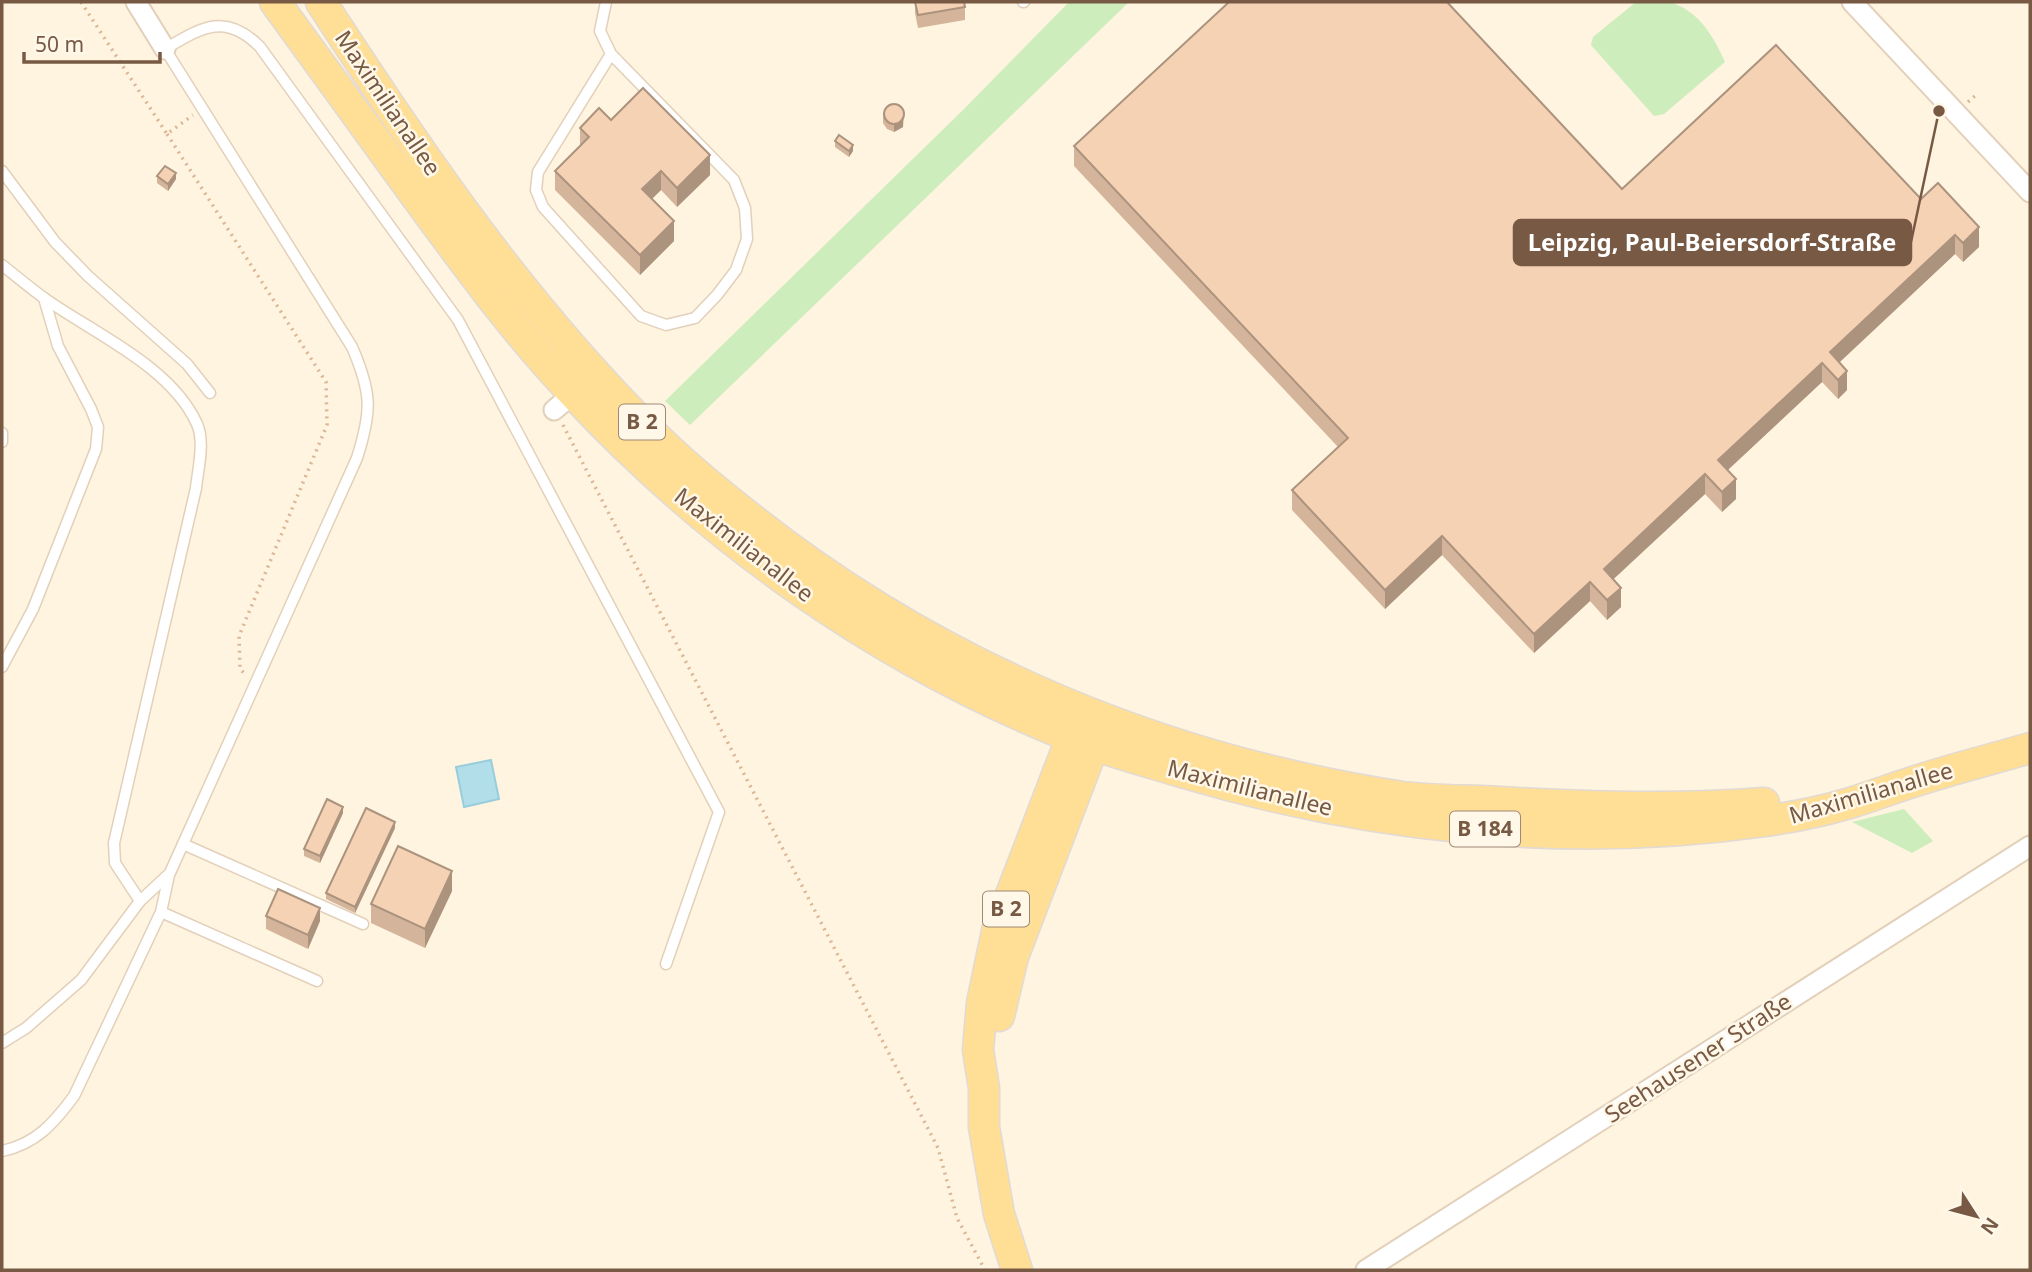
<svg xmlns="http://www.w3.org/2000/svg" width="2032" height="1272" font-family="'Noto Sans',sans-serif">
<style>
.green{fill:#cdedbc}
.water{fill:#b2dee9;stroke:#97cddc;stroke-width:2}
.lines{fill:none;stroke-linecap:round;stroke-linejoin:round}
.service-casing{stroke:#e3d0ba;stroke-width:13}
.minor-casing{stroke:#e3d0ba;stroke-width:23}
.primary-casing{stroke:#e1dad6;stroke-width:33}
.path{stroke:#dbb697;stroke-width:3.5;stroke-dasharray:2 5;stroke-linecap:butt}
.service{stroke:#fff;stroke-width:10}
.minor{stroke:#fff;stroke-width:19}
.primary{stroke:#ffde95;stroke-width:30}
.wall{fill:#d4b59b}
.shaded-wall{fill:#ac937e}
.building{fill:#f6d2b4;stroke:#ac937e;stroke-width:2}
.labels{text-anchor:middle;stroke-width:5;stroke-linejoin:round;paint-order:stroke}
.shield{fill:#fff7e7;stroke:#a08875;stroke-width:2}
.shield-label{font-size:21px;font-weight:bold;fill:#775944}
.street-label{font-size:23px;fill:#775944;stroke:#fff7e7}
.leader{fill:none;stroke:#775944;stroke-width:2.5}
.callout-dot{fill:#775944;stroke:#fff7e7;stroke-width:2.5}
.callout{fill:#775944;stroke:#775944;stroke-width:2.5}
.callout-label{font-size:24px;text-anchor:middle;font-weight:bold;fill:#fff}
</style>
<rect width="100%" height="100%" fill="#fef4df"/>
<g class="green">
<path d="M1069,2H1129L690,425L665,401L963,110Z"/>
<path d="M1636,2C1647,2 1660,0 1670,2C1699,11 1714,37 1725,62L1664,114L1654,116L1591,45L1593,37Z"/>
<path d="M1904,809L1933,841L1912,853L1852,822Z"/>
</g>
<path class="water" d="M491,760L499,799L464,807L456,767Z"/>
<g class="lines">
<defs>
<g id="service">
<path d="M606,2L600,31L611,54L734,180L745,208L747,239L736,270L717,295L695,318L666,325L641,316L543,207L536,190L538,172L611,54"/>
<path d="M1023,2H1024"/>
<path d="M2,171L55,242L88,276L187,364L210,393"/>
<path d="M2,265C16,276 30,288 44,298C93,333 171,366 197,424C205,442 198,469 196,488L114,843L115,863L140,901"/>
<path d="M2,433V442"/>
<path d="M2,667L33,609L96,449L98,427L91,409L58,346L44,298"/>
<path d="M183,844L363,924"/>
<path d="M161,912L317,981"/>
<path d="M2,1043L26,1028L81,980L140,901L168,875"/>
<path d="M2,1151C36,1144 54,1123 74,1096L161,912L169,875L357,458C372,411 372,393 352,347L165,49C202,27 226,12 260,47L458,320L719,812L666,964"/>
</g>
<g id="minor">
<path d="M136,2L165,49"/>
<path d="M1852,2L2030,192"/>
<path d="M554,410L573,394"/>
<path d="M1366,1270L2030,846"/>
</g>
<g id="primary">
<path d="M275,2C320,64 365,126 410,188C462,259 513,330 573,393C712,542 880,660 1069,736C1104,750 1142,760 1178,771C1365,827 1564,849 1758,822C1789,818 1820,812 1850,803C1873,796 1896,787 1919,780C1956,768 1993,759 2030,748"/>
<path d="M321,2C422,158 526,310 659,440C689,469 721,495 753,520C942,669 1166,761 1403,797C1435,801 1467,800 1500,802C1588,807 1676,810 1764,803"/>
<path d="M999,1016L1013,957L1101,726"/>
<path d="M1017,1270L999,1214L984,1127V1088L978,1050L982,1003L997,931L1079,718"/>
</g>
</defs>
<use href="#service" class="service-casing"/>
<use href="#minor" class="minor-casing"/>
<use href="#primary" class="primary-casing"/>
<g class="path">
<path d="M81,2L167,134L193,115"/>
<path d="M1968,102L1977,94"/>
<path d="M167,134L326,382L327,425L239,636L240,669L245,674"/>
<path d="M563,425L938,1148L957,1218L985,1270"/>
</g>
<use href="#service" class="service"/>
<use href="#minor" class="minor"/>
<use href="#primary" class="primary"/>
</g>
<g class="wall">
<path d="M915,2L965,7V20L918,28L915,13Z"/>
<path d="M883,116L903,127L894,132L887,129L883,123Z"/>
<path d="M611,120L710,175L677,207L661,190L651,199L674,241L640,275L555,190V171L580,146V128Z"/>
<path d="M835,141L853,151L849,157L835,147Z"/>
<path d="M1074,146L1622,189L1921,199L1979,247L1963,262L1955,254L1840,362L1847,390L1838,399L1822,382L1728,470L1736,499L1722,512L1705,494L1613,579L1621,607L1607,620L1590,601L1534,653L1442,555L1385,609L1292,510V490L1338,447L1074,166Z"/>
<path d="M157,176L176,179L168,191L157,183Z"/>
<path d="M343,813L320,863L304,856V849Z"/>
<path d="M395,828L355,913L326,899V893Z"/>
<path d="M452,891L425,948L371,923V904Z"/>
<path d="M266,916L320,921L308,949L266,929Z"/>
</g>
<g class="shaded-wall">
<path d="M904,110L903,127L894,132V125Z"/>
<path d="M853,145V151L849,157V151Z"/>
<path d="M710,155V175L677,207V188Z"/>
<path d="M661,171V190L642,209V189Z"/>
<path d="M176,173V179L168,191V184Z"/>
<path d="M674,221V241L640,275V255Z"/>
<path d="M1979,227V247L1963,262V243Z"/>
<path d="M1955,235V254L1830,371V352Z"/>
<path d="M1822,363V382L1718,479V460Z"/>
<path d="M1847,371V390L1838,399V380Z"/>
<path d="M1705,474V494L1604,588V569Z"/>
<path d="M1736,479V499L1722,512V492Z"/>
<path d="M1442,536V555L1385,609V590Z"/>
<path d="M1590,582V601L1534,653V634Z"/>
<path d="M1621,588V607L1607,620V600Z"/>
<path d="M343,807V813L320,863V856Z"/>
<path d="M395,822V828L355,913V907Z"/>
<path d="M452,871V891L425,948V929Z"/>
<path d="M320,908V921L308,949V935Z"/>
</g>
<g class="building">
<path d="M915,2H964L965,7L918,15Z"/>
<path d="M1229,2H1447L1622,189L1776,45L1921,199L1938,183L1979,227L1963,243L1955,235L1830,352L1847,371L1838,380L1822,363L1718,460L1736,479L1722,492L1705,474L1604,569L1621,588L1607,600L1590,582L1534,634L1442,536L1385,590L1292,490L1348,438L1074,146Z"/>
<path d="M643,88L710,155L677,188L661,171L642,189L674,221L640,255L555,171L589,137L580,128L599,108L611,120Z"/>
<circle cx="894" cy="114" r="10"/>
<path d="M839,135L853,145L849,151L835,141Z"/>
<path d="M165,166L176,173L168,184L157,176Z"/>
<path d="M327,799L343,807L320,856L304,849Z"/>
<path d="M366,808L395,822L355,907L326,893Z"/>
<path d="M398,846L452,871L425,929L371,904Z"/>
<path d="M278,889L320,908L308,935L266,916Z"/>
</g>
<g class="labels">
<g class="shield">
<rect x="619" y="404.5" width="46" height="35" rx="5"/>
<rect x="1450" y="811.5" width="70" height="35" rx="5"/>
<rect x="983" y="891.5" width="46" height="35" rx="5"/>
</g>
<g class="shield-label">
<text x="642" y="429">B 2</text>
<text x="1485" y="836">B 184</text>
<text x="1006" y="916">B 2</text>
</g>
<g class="street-label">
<text transform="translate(388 103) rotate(56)" y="8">Maximilianallee</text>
<text transform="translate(744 545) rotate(38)" y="8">Maximilianallee</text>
<text transform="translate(1250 788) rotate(14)" y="8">Maximilianallee</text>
<text transform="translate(1871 793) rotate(-16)" y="8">Maximilianallee</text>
<text transform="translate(1698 1058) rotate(-33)" y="8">Seehausener Straße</text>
</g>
</g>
<path class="leader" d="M1939 111L1911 242"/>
<circle class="callout-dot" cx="1939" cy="111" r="7"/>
<rect class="callout" x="1514" y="220" width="397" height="45" rx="7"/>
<g class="callout-label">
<text x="1712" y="251">Leipzig, Paul-Beiersdorf-Straße</text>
</g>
<rect width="2032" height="1272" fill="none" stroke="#775944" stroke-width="7"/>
<g transform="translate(1976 1216) rotate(126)" stroke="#fff7e7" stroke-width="5" paint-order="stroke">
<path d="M0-5L12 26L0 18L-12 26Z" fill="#775944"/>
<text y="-10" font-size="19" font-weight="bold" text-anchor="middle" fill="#775944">N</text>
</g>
<path d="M24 52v10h136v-10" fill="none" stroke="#775944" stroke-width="3.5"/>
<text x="35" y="52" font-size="21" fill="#775944" stroke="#fff7e7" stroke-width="5" paint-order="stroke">50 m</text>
</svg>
